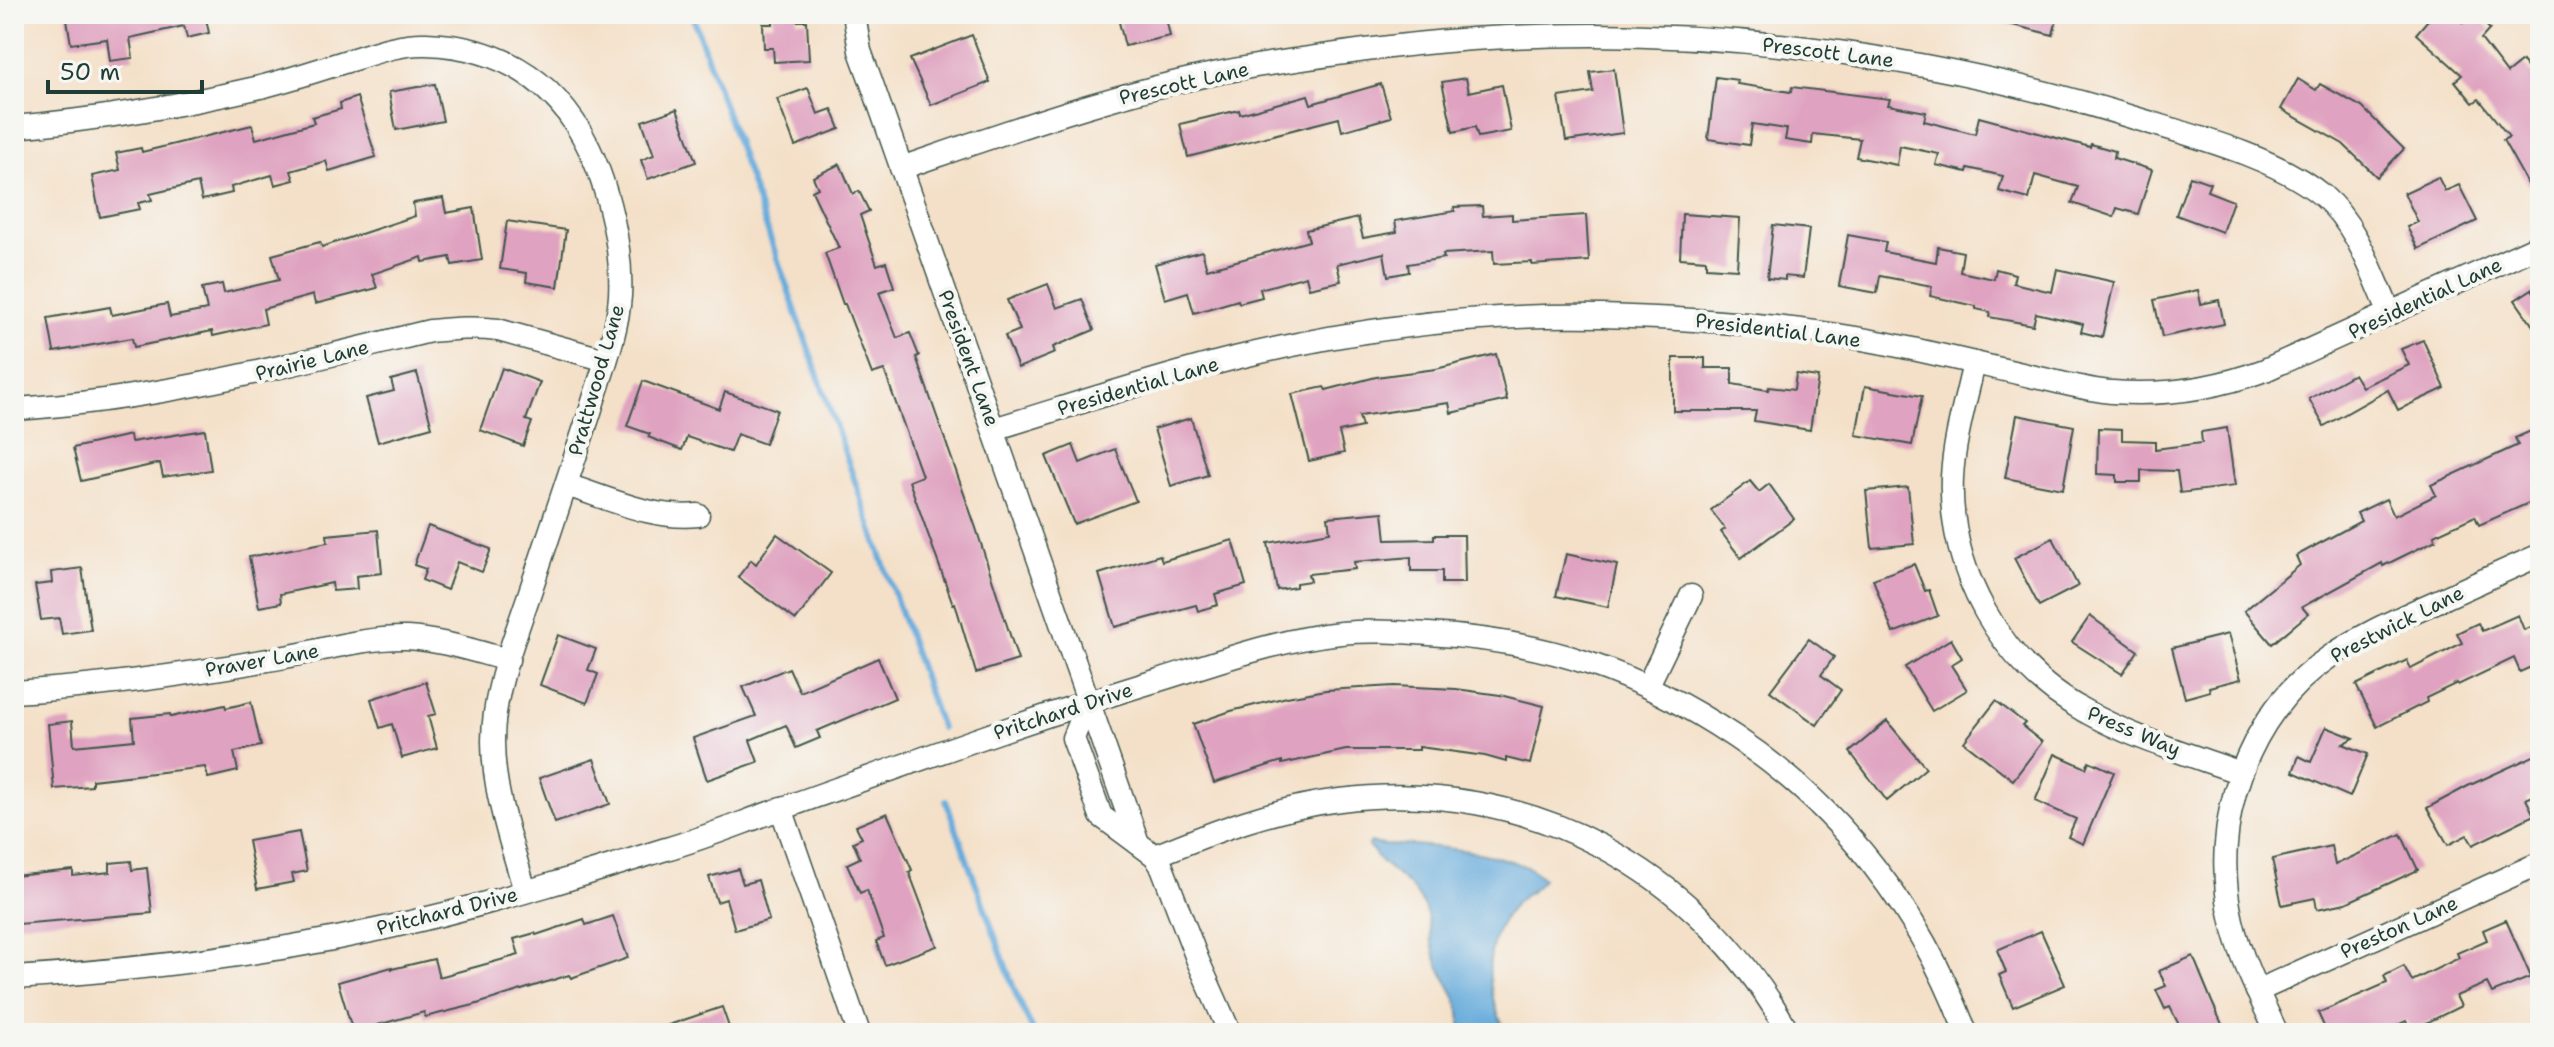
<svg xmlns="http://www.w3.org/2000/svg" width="2554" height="1047" font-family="'Shantell Sans',sans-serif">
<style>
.water{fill:#66abdc;stroke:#427488;stroke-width:2}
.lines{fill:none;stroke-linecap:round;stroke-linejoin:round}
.stream{stroke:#66abdc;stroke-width:6}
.building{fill:#dfa2c0}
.minor-casing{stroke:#3f554a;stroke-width:25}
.minor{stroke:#fff;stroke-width:22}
.labels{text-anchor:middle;stroke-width:8;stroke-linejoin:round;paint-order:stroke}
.street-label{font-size:20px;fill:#1f3d34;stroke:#f6f6f2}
</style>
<rect width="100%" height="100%" fill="#f6f6f2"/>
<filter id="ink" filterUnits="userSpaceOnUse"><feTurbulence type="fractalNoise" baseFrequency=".0125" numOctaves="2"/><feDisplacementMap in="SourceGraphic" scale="16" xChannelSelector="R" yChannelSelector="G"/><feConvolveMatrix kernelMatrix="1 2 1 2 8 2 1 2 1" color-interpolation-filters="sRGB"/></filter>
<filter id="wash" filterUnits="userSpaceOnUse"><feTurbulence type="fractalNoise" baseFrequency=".006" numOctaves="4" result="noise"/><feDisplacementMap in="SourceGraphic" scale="32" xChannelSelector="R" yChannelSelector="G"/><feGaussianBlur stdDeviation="1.8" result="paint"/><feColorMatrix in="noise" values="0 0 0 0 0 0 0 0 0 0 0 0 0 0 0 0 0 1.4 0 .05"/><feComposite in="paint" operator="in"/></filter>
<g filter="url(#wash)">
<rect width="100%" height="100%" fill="#f4e0c8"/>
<path class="water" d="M1371,842C1384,848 1399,844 1413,845C1445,847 1523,855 1543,879C1537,889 1523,895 1515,904C1481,941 1484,991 1507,1033H1461C1463,997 1447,988 1436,958C1430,943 1431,925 1425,909C1418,890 1399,877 1384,864C1376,858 1375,851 1368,846Z"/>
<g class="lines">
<g class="stream">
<path d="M692,14L941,728"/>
<path d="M946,801L1016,994L1034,1033"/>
</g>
</g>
<g id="blocks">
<g class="building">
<path d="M66,14H205L209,33L187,38L184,26L130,38L133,58L110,61L107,39L71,44Z"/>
<path d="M773,14H797V21H807L809,60L774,62L773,48H764L763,24H773Z"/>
<path d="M1117,14H1165L1170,36L1125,46Z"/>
<path d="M1993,14H2058L2053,35L1992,20Z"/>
<path d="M2433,14H2453L2463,23L2474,14L2490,29L2481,39L2507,73L2522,61L2540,85V206L2503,140L2509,137L2479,99L2473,103L2455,81L2462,75L2416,34Z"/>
<path d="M972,35L990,82L931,105L910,59Z"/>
<path d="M1614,69L1623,133L1566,141L1559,97L1593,92L1590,72Z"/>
<path d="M1716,77L1738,80L1737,84L1791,92L1792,87L1890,99L1888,105L1926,112L1924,121L1975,134L1979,117L2090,147L2091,144L2115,151L2114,158L2152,170L2138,214L2117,208L2114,217L2072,203L2078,187L2035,175L2029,199L1999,191L2003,176L1968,168L1967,172L1936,165L1939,154L1900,146L1897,165L1856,157L1860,139L1813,134L1812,144L1785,140L1787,129L1752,124L1749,145L1708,139Z"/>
<path d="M1466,78L1469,92L1502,85L1511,131L1478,137L1475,127L1453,132L1442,82Z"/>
<path d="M2298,79L2316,90L2320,84L2362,107L2404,149L2377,177L2343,144L2281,109Z"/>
<path d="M435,84L443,121L396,130L389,92Z"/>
<path d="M1381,84L1391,117L1342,131L1339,118L1188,157L1180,124L1239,110L1240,114L1308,95L1311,104Z"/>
<path d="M808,88L818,114L832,109L840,129L795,146L777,99Z"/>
<path d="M357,97L376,157L329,171L326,161L291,171L294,180L275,185L272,175L231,187L232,193L202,200L198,183L150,194L152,200L138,203L140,209L100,217L92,176L120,170L116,153L141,148L142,152L252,125L256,139L314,123L312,117L341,109L340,103Z"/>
<path d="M677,109L696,162L648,179L641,160L654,155L642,121Z"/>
<path d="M840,164L853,194L859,191L869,211L860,215L877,265L886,262L894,287L879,292L897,338L910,333L919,356L916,357L976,528L1018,660L976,673L955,603L953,604L909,481L922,476L884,370L872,374L845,304H843L825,253L839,248L812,191L818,188L813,177Z"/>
<path d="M2190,176L2210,183L2207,191L2233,201L2222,232L2176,215Z"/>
<path d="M2438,177L2445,191L2459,185L2477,221L2418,249L2407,227L2418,222L2404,193Z"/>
<path d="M443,198L446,213L474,208L482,260L452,265L450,257L423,262L422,257L372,274L377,288L315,304L313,295L263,309L266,324L213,336L212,331L134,347L132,338L54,352L48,318L110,307L112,315L167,304L170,317L207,310L202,288L222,284L224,293L279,280L272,255L320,242L322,247L415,216L413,203Z"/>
<path d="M1482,206L1483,216L1512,214V220L1586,215L1589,261L1532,265V262L1494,264L1493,251L1443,254L1444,258L1408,264L1409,272L1388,276L1384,253L1337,264L1341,281L1309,288L1306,276L1260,289L1262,297L1239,303L1238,300L1194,313L1188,292L1165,299L1155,264L1202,251L1207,269L1309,241L1306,230L1358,218L1363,238L1397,232L1395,221L1455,211L1454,207Z"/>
<path d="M1682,214L1740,218L1737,269L1706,267V260L1680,258Z"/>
<path d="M507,221L566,230L558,287L526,282L527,273L500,269Z"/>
<path d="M1773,225L1809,229L1803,278L1785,276V280L1767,278Z"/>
<path d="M1848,235L1886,242L1884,252L1936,262L1938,247L1963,252L1960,272L1994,279L1996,269L2015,274L2013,283L2052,292L2057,269L2114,282L2102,337L2081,332L2083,324L2036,313L2033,325L1989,317L1990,312L1976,309V306L1930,296L1932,286L1880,276L1877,293L1839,286Z"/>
<path d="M1048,284L1057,308L1082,299L1094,330L1053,347L1055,353L1018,368L1005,336L1020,330L1007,300Z"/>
<path d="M2532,289L2540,302V336L2515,300Z"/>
<path d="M2198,290L2201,304L2219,300L2224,324L2162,337L2154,300Z"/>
<path d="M2423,340L2445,388L2398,410L2388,390L2324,426L2309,399L2354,374L2362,387L2409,365L2401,349Z"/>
<path d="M1496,354L1507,400L1451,413L1449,403L1359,416L1362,427L1339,432L1344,453L1309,461L1292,394L1324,387L1326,390L1376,377L1436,369Z"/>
<path d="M1673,358H1705V368H1732V384L1768,390L1769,387L1794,390L1796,374L1818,377L1810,430L1754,421L1756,411H1673Z"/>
<path d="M502,368L540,382L526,420L532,422L523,446L480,430Z"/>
<path d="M417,373L432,427L378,442L366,398L394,391L391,380Z"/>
<path d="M643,381L719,409L725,392L777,410L765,444L737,434L730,452L687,437L682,450L648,437L650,434L627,426Z"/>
<path d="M1865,386L1922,396L1912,445L1856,435Z"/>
<path d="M2017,415L2074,426L2063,489L2005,478Z"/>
<path d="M1191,418L1208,475L1171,486L1154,429Z"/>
<path d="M2540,427V498L2479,525L2475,516L2434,535L2436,540L2383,566L2382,563L2302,607L2308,614L2272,644L2244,611L2300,565L2296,556L2361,521L2357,513L2386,499L2394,516L2436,495L2431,485L2518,445L2515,438Z"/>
<path d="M2098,428L2122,429V440L2155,441V449L2202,443L2201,432L2227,428L2235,486L2180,493L2177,471L2141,470V482H2117V475L2097,474Z"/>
<path d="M205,430L211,470L163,477L160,463L81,481L73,448L130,435L131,442Z"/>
<path d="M1073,445L1080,463L1115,449L1136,501L1074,524L1046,456Z"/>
<path d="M1750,481L1759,492L1769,484L1794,519L1741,558L1721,532L1725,529L1711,510Z"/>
<path d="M1908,487L1914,544L1872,548L1866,491Z"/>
<path d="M1383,512L1386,540L1434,539V535H1464L1465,583H1442V571H1411V557L1354,562L1355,569L1308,574L1310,581L1296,583V587L1277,590L1268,543L1330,532L1328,517Z"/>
<path d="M428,526L491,549L482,572L457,562L447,590L422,580L426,569L414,565Z"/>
<path d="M378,530L382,573L356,576L357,589L333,591L332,583L280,594L281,603L259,607L249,557L328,542L327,535Z"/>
<path d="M777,534L831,573L796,620L738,577L751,560L756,564Z"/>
<path d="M2053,538L2078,586L2039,606L2014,558Z"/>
<path d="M1233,540L1246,585L1215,594L1218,605L1198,611L1196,605L1115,627L1099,574L1160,555L1162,561Z"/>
<path d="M1566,554L1617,565L1608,607L1556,596Z"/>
<path d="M1914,564L1925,591L1929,590L1938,616L1893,633L1873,579Z"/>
<path d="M82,568L91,630L62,634L59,618L41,620L35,585L52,583L51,572Z"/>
<path d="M2518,615L2524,630L2540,623V663L2520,672L2514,658L2458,685L2457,683L2426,698L2427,702L2377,727L2356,685L2407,660L2411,669L2462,643L2457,633L2478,623L2482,631Z"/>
<path d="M2090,616L2138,651L2122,674L2072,642Z"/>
<path d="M2228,634L2241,679L2209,687L2210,691L2185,698L2172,648Z"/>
<path d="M558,635L596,649L588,670L598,674L587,703L540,685Z"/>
<path d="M1809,639L1834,657L1821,675L1841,690L1817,725L1770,691Z"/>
<path d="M1951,639L1962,658L1951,665L1967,690L1932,711L1905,667Z"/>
<path d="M878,658L895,698L817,731L820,738L796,748L786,725L750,740L758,762L707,780L693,738L756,716L743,687L789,668L800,692Z"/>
<path d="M426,682L436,714L428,716L437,748L402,758L392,724L380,728L371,699Z"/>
<path d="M1394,686L1456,689L1500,695L1544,706L1530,764L1506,758V762L1485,756L1419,747V750H1346L1282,764V761L1214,783L1193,724L1231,711L1287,697L1326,690Z"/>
<path d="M1996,701L2025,723L2022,726L2042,742L2013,780L1964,742Z"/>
<path d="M251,702L261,746L234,752L238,771L208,778L205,767L92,780V786L54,789L48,724L72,721L74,746L134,740L132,718L170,714L171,717L225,705L226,708Z"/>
<path d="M1887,721L1926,768L1887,801L1850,752Z"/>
<path d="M2326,727L2354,738L2343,744L2368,754L2350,797L2293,772L2299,756L2311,762Z"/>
<path d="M2540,753V793L2526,799L2534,815L2473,845L2467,835L2448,845L2427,808L2468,786Z"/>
<path d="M2055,754L2086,768L2089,761L2114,772L2083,844L2068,837L2076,819L2035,801Z"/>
<path d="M594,759L610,804L555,823L539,778Z"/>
<path d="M887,813L912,870L909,872L937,946L885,965L876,941L884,938L867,890L860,893L847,864L860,858L853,842L862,838L856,826Z"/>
<path d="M299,832L307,871L292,874L294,882L257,889L248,841Z"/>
<path d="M2401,834L2418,870L2346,903L2317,909L2315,898L2282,905L2272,859L2331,846L2335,865Z"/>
<path d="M131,861L132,870L147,868L152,913L18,924L14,876L73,870V876L110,872V863Z"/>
<path d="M738,869L743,884L758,880L769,920L735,930L726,899L717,902L709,877Z"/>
<path d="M613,916L628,958L571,978L569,975L474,1005L425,1017L424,1012L353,1032L338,982L392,967V969L434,959L439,977L519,955L514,939L535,933L536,935L584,919L586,925Z"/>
<path d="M2506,920L2531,977L2492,993L2487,983L2456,996L2461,1006L2410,1031L2406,1021L2380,1033H2327L2318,1013L2387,983L2384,976L2404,966L2412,981L2459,958L2457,953L2487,940L2483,930Z"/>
<path d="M2041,931L2065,985L2013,1007L1999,975L2006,972L1997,950Z"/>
<path d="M2193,956L2212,1002L2226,1033H2183L2170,1007L2165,1009L2156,990L2166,986L2159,971Z"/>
<path d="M722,1007L731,1033H655L654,1030Z"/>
</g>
</g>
</g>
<g filter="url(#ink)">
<use href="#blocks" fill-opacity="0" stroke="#3f554a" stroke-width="2"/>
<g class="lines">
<defs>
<g id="minor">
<path d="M854,14L860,51L871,81L1138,843"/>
<path d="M2536,14L2540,18"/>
<path d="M14,127C95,120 177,106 256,88C290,80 324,68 357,58C379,51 403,43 426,44C488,46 539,70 574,122C604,166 623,243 620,296C617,336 601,374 590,412C570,472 550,532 530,592C517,631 501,671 495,713C486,774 509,834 525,891"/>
<path d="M901,168C1018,128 1134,86 1256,66C1328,55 1400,44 1472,39C1696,24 1924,52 2138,119C2194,136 2278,158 2323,196C2357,225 2372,273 2390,313"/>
<path d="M1974,363C1966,400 1954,439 1952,477C1948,570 2001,665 2083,710C2132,738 2188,754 2241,773"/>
<path d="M14,409C158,400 290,365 430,331C453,329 475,327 498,330L606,360"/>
<path d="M994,429C1073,405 1151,379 1231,359C1360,327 1498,311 1631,317C1718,320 1804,327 1889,344C1938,354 1987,366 2035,377C2060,382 2086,390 2112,392C2164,396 2216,388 2265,370L2540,245"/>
<path d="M566,485C609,498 652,520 698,515"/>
<path d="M1648,685L1691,596"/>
<path d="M14,692C99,687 184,675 268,660C314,653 360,637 407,638C441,640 474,651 508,660"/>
<path d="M1088,701L1073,738L1101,816L1155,856L1162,867L1198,961L1230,1033"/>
<path d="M781,808L859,1033"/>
<path d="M1155,856C1215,831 1275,808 1340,800C1527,776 1699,869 1789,1033"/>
<path d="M14,978C152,969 290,952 424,919C506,899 586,874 666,849C708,837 748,820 789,806C913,762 1036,717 1162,679C1220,661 1280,639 1341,633C1370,630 1400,632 1429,634C1547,641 1636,671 1735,737C1842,808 1921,912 1966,1033"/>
<path d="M2257,991L2540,863"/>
<path d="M2277,1033C2260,997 2241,960 2232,921C2209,825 2246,714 2328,658C2358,637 2391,622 2424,607C2463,590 2501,572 2540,555"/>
</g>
</defs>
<use href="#minor" class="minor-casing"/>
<use href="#minor" class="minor"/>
</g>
</g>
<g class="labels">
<g class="street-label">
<text transform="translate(1828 52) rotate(7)" y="7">Prescott Lane</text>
<text transform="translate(1184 83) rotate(-13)" y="7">Prescott Lane</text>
<text transform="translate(2425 298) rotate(-25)" y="7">Presidential Lane</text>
<text transform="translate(1778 330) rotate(7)" y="7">Presidential Lane</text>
<text transform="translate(969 358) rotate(70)" y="7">President Lane</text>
<text transform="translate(312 360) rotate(-14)" y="7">Prairie Lane</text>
<text transform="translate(596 380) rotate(-74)" y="7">Prattwood Lane</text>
<text transform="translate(1138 386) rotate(-16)" y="7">Presidential Lane</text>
<text transform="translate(2397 624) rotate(-27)" y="7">Prestwick Lane</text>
<text transform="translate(262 660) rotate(-10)" y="7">Praver Lane</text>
<text transform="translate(1063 711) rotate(-18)" y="7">Pritchard Drive</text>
<text transform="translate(2134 731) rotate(23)" y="7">Press Way</text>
<text transform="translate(447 911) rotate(-14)" y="7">Pritchard Drive</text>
<text transform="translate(2399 927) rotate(-24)" y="7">Preston Lane</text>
</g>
</g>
<rect width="2554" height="1047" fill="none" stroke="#f6f6f2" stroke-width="48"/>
<path d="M48 80v12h154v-12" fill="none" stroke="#1f3d34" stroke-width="4"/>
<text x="60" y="80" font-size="24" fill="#1f3d34" stroke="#f6f6f2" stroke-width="6" paint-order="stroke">50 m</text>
</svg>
